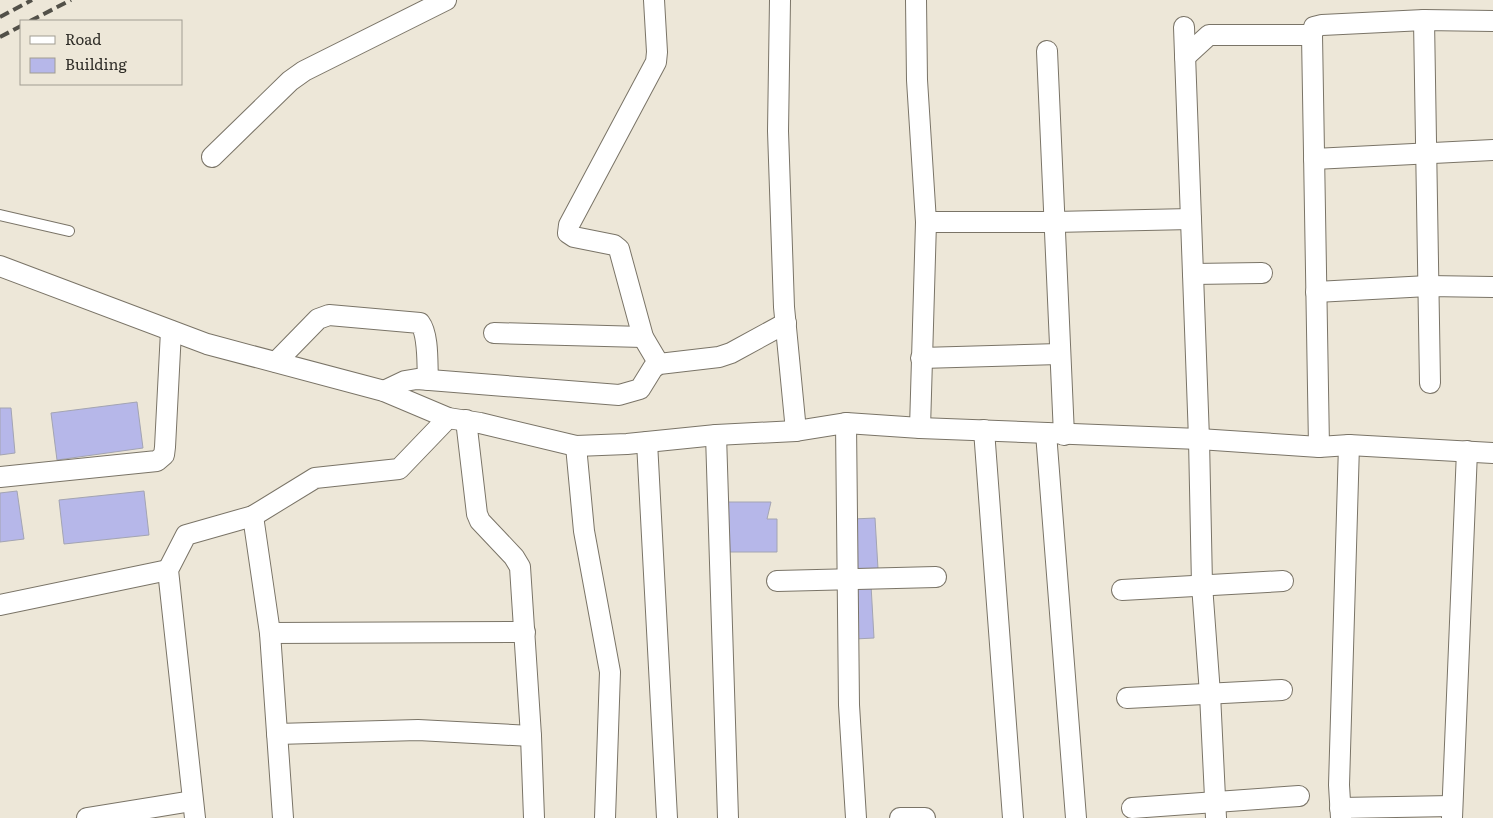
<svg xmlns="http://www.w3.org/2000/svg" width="1493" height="818" font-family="Literata,serif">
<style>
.building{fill:#b6b7e9;stroke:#a3a4b2}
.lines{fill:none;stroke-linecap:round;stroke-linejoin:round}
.lane-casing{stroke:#7a7467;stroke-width:12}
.street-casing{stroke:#7a7467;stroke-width:22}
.lane{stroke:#fff;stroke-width:10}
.street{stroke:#fff;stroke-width:20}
.rail{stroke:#525048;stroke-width:4;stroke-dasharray:10 5;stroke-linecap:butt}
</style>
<rect width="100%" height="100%" fill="#ede7d8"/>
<g class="building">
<path d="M137,402L143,448L57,460L51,413Z"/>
<path d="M0,408H11L15,453L0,455Z"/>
<path d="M17,491L24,539L0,542V493Z"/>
<path d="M144,491L149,535L64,544L59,500Z"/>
<path d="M727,502H771L767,519H777V552H727Z"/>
<path d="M875,518L878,569L855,570L853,519Z"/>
<path d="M871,585L874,638L855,639L852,586Z"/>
</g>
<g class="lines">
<defs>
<path id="lane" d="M0,215L69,231"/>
<g id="street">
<path d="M654,0L657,52L656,62L569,225L568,233L574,237L614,245L619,249L643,337L659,364"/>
<path d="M780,0L778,131L784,307L796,431"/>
<path d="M916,0L917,80L926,222L920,428"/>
<path d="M1424,20L1430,383"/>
<path d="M1184,27L1199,439L1202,585L1210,694L1216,818"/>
<path d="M1047,51L1064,435"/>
<path d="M1185,57L1209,35H1312"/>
<path d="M212,157L290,81L304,71L446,0"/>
<path d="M1314,159L1493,150"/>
<path d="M926,222H1054L1191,219"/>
<path d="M0,266L207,344L384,391L448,418L480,423L576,446L627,444L716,435L796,431L846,423L920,428L1199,439L1319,447L1349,445L1493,453"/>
<path d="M1193,274L1262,273"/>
<path d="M1316,292L1428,286L1493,287"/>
<path d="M494,333L643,337"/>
<path d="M921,358L1059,354"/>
<path d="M276,362L318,319L329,315L420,323C429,335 427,365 428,380"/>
<path d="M384,391L405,381L417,379L619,395L640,389L653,368L659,364L719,357L731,353L786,323"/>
<path d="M466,420L477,514L480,521L514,557L520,567L531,736L534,818"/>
<path d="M846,423L849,705L856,818"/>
<path d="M984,430L1013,818"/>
<path d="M1046,433L1076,818"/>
<path d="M716,435L728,818"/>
<path d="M647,442L667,818"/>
<path d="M576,446L584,531L610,672L605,818"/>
<path d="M1319,447L1312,35L1314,27L1322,25L1424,20L1493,21"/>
<path d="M0,477L157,461L164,455L165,447L171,331"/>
<path d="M253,516L270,633L283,818"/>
<path d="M777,581L936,577"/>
<path d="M1122,590L1283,581"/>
<path d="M0,605L168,570"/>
<path d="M270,633L525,632"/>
<path d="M1127,698L1282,690"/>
<path d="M277,734L418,730L531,736"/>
<path d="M1132,808L1299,796"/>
<path d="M1340,808L1452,806"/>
<path d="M87,818L192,801"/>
<path d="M195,818L168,570L186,535L253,516L315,478L399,469L448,418"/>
<path d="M900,818H925"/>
<path d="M1341,818L1339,785L1349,445"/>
<path d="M1452,818L1467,451"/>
</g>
</defs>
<use href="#lane" class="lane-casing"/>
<use href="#street" class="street-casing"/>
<use href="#lane" class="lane"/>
<use href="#street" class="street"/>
<g class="rail">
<path d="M0,17L32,0"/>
<path d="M30,21L71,0"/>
<path d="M0,37L21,26"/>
</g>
</g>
<rect x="20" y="20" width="162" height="65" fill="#ede7d8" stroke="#a19d92"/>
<rect x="30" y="36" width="25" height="8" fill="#ffffff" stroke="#a19d92"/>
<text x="65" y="45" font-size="15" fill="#302e28">Road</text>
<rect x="30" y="58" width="25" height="15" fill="#b6b7e9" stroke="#a19d92"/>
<text x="65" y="70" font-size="15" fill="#302e28">Building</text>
</svg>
